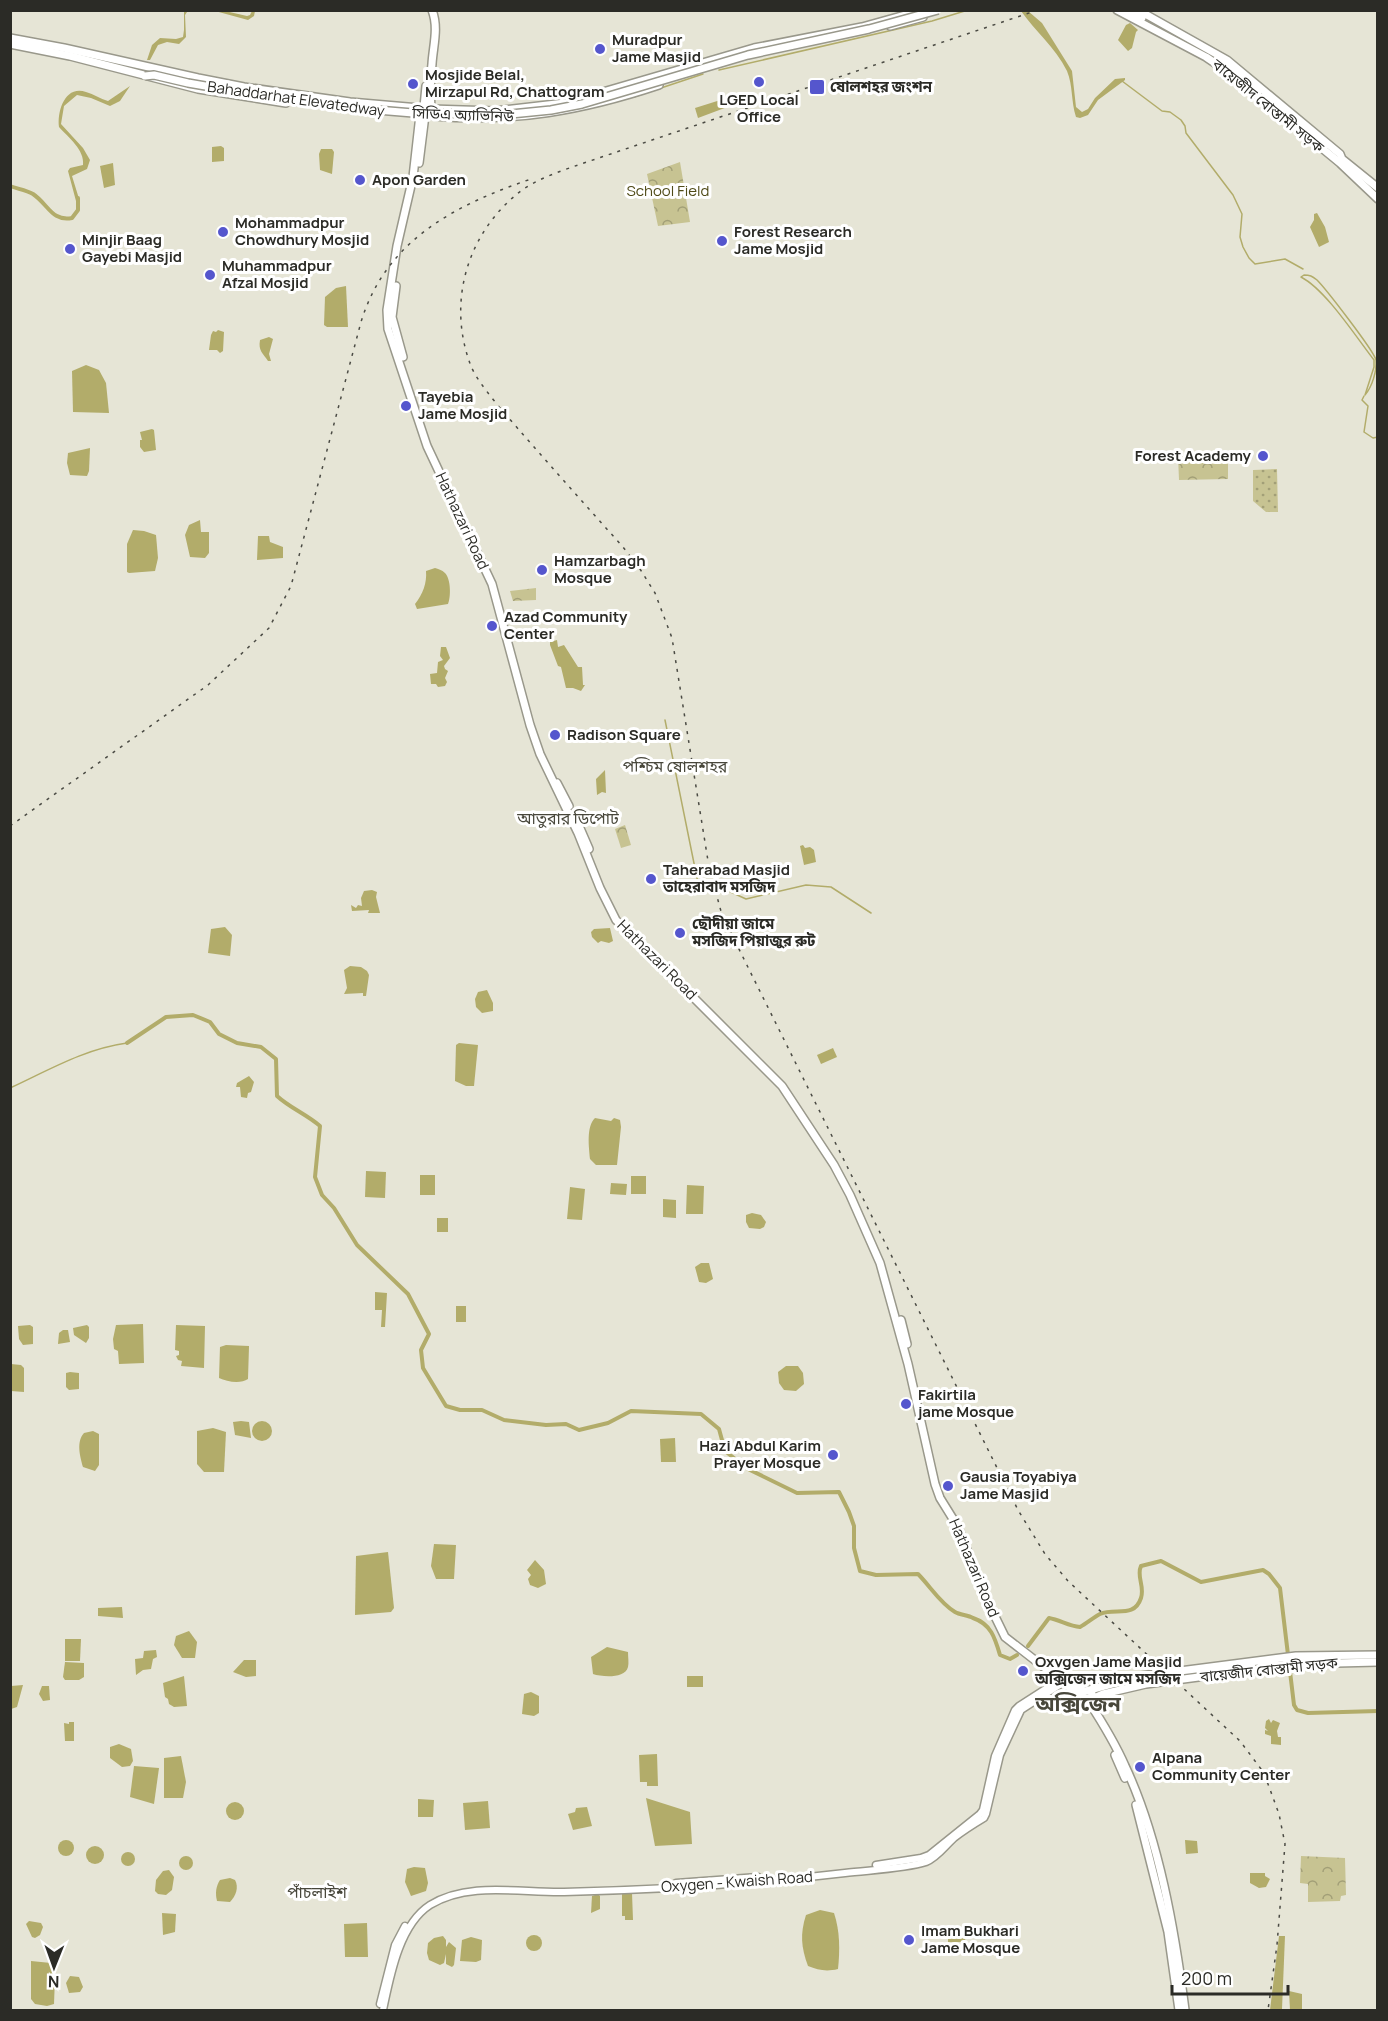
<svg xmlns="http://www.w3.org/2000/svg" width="1388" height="2021" font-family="Manrope,'Noto Sans Bengali',sans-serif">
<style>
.forest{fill:url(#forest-crowns)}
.garden{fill:url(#garden-dots)}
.water{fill:#b2ac6a}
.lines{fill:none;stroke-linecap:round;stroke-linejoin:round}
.stream{stroke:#b2ac6a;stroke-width:1.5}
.canal{stroke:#b2ac6a;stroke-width:4}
.secondary-casing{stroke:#99988b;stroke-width:9}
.primary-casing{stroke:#99988b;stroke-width:10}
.trunk-casing{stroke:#99988b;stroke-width:10}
.secondary{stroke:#fff;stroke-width:6}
.primary{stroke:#fff;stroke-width:7}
.trunk{stroke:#fff;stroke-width:7}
.rail{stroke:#4b4b44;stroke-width:1.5;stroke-dasharray:3 6;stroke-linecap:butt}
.trunk-bridge-casing{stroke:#99988b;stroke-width:10;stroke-linecap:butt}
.trunk-bridge{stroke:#fff;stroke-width:7}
.poi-dot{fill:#5556cd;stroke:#fff;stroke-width:2}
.labels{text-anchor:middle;stroke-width:6;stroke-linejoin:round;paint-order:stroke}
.poi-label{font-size:15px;font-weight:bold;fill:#2b2b26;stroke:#fff;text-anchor:start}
.street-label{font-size:15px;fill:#2b2b26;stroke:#fff}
.park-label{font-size:15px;fill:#504b18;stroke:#fff}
.neighbourhood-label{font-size:16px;fill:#48473b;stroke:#fff}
.district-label{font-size:21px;font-weight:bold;fill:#48473b;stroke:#fff}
</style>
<defs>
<pattern id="forest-crowns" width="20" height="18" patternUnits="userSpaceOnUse" patternTransform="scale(1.5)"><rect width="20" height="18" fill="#c7c392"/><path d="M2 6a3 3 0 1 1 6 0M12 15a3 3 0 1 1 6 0" fill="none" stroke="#a29f77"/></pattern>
<pattern id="garden-dots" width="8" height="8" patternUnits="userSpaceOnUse" patternTransform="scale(1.5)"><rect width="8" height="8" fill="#c7c392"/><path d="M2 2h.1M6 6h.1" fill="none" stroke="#a29f77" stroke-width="1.8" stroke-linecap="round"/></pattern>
</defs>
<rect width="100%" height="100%" fill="#e6e5d6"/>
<g class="forest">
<path d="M680,162L690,222L658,226L647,174Z"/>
<path d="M1228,455V479L1179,480L1178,456Z"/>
<path d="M536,588V600L513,601L510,591Z"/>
<path d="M625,825L631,845L621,848L615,829Z"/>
<path d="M1301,1856L1345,1858L1346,1895L1341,1896L1340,1901L1308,1902V1884L1300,1883Z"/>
</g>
<path class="garden" d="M1277,469L1278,512H1266L1253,501V470Z"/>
<g class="water">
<path d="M184,10L225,11L247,16L250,15L252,11H255L254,16L248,20L215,11L187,12L185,15L186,37L179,44L167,42L158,45L150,60H147L152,45L160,38L176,39L183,37L184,30Z"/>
<path d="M1021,11H1028L1042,23L1072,71L1076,107L1082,112L1088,109L1095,98L1115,79L1125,78V80L1098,100L1088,115L1080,118L1076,117C1071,102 1073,85 1067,71C1055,47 1035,31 1021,11Z"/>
<path d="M1130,23L1138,30L1136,32L1132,48L1128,51L1118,40L1126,25Z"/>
<path d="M130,86L120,101L110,106L91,98L77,95L64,106L61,124L83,148L90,160L87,169L72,176L80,202L76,201L68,171L70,168L83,165C85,150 68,137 59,127C57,111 65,85 86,92C94,94 100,99 108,101Z"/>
<path d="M730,97L733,101L730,106L698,118L695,108Z"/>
<path d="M221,146L224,148V161L212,162V147Z"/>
<path d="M321,149H332L334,152L332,174L320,170L319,154Z"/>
<path d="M113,163L115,185L104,188L100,166Z"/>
<path d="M1317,213L1325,227L1329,242L1319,247L1310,227L1314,220V214Z"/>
<path d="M346,286L348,327H327L324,325L325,297L336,288Z"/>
<path d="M218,330L224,332L223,351L220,353L217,350H209L211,335L213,331L216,332Z"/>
<path d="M269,337L273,339L269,354L271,361H268C263,353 258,351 260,340Z"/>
<path d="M86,365L99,370L106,383L109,413L73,412L72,371Z"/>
<path d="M152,429L154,430L156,450L144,452L140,447V440H142L140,432Z"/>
<path d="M90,448L89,471L87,476L70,475L67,463L68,453Z"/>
<path d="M200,520L201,532H209V553L205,558L190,557L185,535L189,525Z"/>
<path d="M133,530L144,531L156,535L158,558L155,571L129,573L127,572V544Z"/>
<path d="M258,536H269L270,542L283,547V558L257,560Z"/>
<path d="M435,568C438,569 442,570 445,573C451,579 451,597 448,604L417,609L415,604C423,594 427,583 426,571Z"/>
<path d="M557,640L558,647L564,645L578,667H582L583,685H585L581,691L573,688H566L561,667L558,666L550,645V642Z"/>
<path d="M441,647H446L450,658L444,666L445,669L448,671L445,678L447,682L445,686L438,687L436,684H431L430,674L437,673L438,662L443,660L440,656Z"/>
<path d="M605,770L606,793L602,792L597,795L596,779Z"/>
<path d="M803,845L805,848L810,847L814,850L816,862L804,865L800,846Z"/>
<path d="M372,890L377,892L376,897L380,913H368L369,910L352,911L351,905L356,908L358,905L362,906L361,898L364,891Z"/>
<path d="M225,927L232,935L230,956L208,953L211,929Z"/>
<path d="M610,928L613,941L609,943L601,941L598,943L592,937L591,932L594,929Z"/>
<path d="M350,966L361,967L367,971L369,975L366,996H363V993L344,994L347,988L344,970Z"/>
<path d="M487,990L493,1003V1011L482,1013L476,1007L475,999L478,992Z"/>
<path d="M459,1043L478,1045L474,1086H466L455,1081L456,1045Z"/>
<path d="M833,1048L837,1057L821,1064L817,1055Z"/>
<path d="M249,1076L254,1082L251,1092L248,1093L247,1098L241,1097L240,1087H236L237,1083Z"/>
<path d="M595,1118L611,1121L614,1118L620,1120L621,1127L617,1165H596L590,1159C589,1147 586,1127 595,1118Z"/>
<path d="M366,1171L386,1172L385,1198L365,1197Z"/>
<rect x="420" y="1175" width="15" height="20"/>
<rect x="631" y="1176" width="15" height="18"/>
<path d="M611,1183L627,1184L626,1195L610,1194Z"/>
<path d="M687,1185L704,1186L703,1214H686Z"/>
<path d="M570,1187L585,1189L582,1220L567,1219Z"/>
<path d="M663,1199L676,1200V1218L663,1217Z"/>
<path d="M752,1213L761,1215L766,1222L764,1227L760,1229L749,1228L746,1222V1215Z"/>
<rect x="437" y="1218" width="11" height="14"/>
<path d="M701,1263H709L713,1279L706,1283L699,1282L695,1267Z"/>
<path d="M375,1292L387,1293L385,1327H381L382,1310H375Z"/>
<rect x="456" y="1306" width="10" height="16"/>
<path d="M143,1324L144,1363L119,1364L118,1351L114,1349L113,1339L116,1325Z"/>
<path d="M30,1325L33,1327V1344L23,1345L19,1339L18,1326Z"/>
<path d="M87,1325L89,1327V1338L86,1343L74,1335L73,1328Z"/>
<path d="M176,1325L205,1326L204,1368L181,1366L182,1361L178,1360L176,1356L179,1355V1351L175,1350Z"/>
<path d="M63,1330H68L70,1342L58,1344L59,1333Z"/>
<path d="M226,1345L249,1346L248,1379C241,1384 227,1382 219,1378L220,1347Z"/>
<path d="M11,1364L21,1365L24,1368V1392L11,1391Z"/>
<path d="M786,1366H798L803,1373L804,1384L796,1391L784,1390L779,1383L778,1372Z"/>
<path d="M70,1372L79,1373V1389L69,1390L66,1387V1373Z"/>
<circle cx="262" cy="1431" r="10"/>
<path d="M241,1421L249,1422L251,1438L235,1435L233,1422Z"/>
<path d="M213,1428L226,1432L224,1472H204L197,1464V1431Z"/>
<path d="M93,1431L99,1434V1465L95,1471L83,1467C80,1456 76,1442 84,1433Z"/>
<path d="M675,1438L676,1462H661L660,1439Z"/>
<path d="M434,1544L456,1545L454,1579H436L431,1566Z"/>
<path d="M388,1552L394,1608L391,1612L355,1615L356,1556Z"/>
<path d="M535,1560L544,1570L546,1584L538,1588L530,1585L528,1579L531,1575L527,1570Z"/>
<path d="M122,1607L123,1618L98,1616V1608Z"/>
<path d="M189,1631L197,1642L195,1658H182L174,1645L176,1636Z"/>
<path d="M65,1639H81L80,1661H65Z"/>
<path d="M607,1647L628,1652C628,1657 629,1663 628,1667C625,1679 602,1677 593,1674L591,1657Z"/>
<path d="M156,1650L157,1657L153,1659L151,1669L143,1670L136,1675L135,1659L143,1658L144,1651Z"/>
<path d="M244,1660H256V1676L246,1677L233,1672Z"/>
<path d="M65,1662L84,1663V1677L79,1680H65L63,1677Z"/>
<path d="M184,1676L187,1706L174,1707L169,1704L168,1699L165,1697L163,1683Z"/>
<rect x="687" y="1676" width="16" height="11"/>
<path d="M23,1685L17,1707L11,1709V1686Z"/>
<path d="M42,1686H49L50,1700L43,1701L39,1694Z"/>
<path d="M531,1692L539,1696V1713L534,1716L522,1714L524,1694Z"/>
<path d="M1269,1719L1271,1723L1273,1720L1280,1723L1277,1731L1278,1737H1281V1745L1271,1744V1736L1265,1734V1730L1268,1731L1265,1728L1266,1721Z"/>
<path d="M69,1722H74V1741H65L64,1723L69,1724Z"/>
<path d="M119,1744L131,1749L133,1761L130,1766L122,1767L110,1758V1747Z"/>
<path d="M657,1754L658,1786H647V1782H640L639,1755Z"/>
<path d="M181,1756L186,1782L183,1798H164V1758Z"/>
<path d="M134,1766L159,1768L154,1804L130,1797Z"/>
<path d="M646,1798L690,1812L692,1844L655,1846Z"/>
<path d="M418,1799L434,1800L433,1817H418Z"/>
<path d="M488,1801L490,1828L465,1830L463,1803Z"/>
<circle cx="235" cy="1811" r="9"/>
<path d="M587,1807L592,1826L573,1830L568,1814L575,1812L576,1808Z"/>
<circle cx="66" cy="1848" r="8"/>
<path d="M1185,1840L1197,1841L1198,1853L1186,1854Z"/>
<circle cx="95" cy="1855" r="9"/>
<circle cx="128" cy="1859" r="7"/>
<circle cx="186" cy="1863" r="7"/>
<path d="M414,1867L425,1868L428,1883L426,1891L411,1896L405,1882L407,1869Z"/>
<path d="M169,1870L174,1877L172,1890L166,1895L158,1894L155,1891L156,1880L163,1871Z"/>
<path d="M1250,1873H1265V1876L1270,1879L1266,1887L1259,1888L1250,1883Z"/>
<path d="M230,1878L235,1880C239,1887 236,1896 230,1902L217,1901C215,1893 216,1886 220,1880Z"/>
<path d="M622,1893H632L633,1920H625V1916H622Z"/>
<path d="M598,1894L600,1896V1909L591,1913L592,1896Z"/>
<path d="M820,1910L834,1913C840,1931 840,1950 838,1969C826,1972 818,1970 808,1966C801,1947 800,1934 806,1915Z"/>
<path d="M162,1913L176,1914L175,1932L163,1935Z"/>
<path d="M29,1921L41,1923L43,1927L40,1935L35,1938L32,1937L26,1924Z"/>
<path d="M367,1923L368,1957H345L344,1924Z"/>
<path d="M960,1930H966L965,1942H948V1933Z"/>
<circle cx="534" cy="1943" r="8"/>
<path d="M443,1936L446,1940V1947L449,1942L456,1948L454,1965L452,1967L446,1964V1954L444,1963L440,1965L429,1960L427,1953L428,1943L434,1938Z"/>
<path d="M1279,1936H1285L1282,2009L1270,2010Z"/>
<path d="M471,1937L482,1940L481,1960L476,1962L460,1961L462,1940Z"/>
<path d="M31,1961L51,1963L55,1977L54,2004L47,2006L35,2004L31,1999Z"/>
<path d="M70,1976L79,1977L83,1987L80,1992L69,1993L66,1983Z"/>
<path d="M1289,1991L1302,1994V2010H1290Z"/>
</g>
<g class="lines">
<g class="stream">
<path d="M719,70L932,21L968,10"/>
<path d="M1122,81L1162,111L1170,112L1181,120L1185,126L1186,133L1233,195L1242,214L1240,237L1243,247L1249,258L1255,264L1285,259L1303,269"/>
<path d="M661,88L703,74"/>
<path d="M634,97L656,89"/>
<path d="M1304,275C1310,275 1312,276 1317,280C1326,289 1374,351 1376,360C1377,371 1372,387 1365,395L1374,367V360C1356,337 1326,290 1301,277Z"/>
<path d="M1364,396L1362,400L1368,406L1364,432L1373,438L1378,437"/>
<path d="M665,720L698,883L701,887L706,889L722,888L746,899L806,885L831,887L871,913"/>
<path d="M10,1088C49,1070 84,1049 127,1043"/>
</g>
<g class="canal">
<path d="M10,186C18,189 26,190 33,194C48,204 52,222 72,218L78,210V198"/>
<path d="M127,1043L166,1017L193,1015L210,1022L219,1034L237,1043L261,1047L276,1059L277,1096C290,1108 306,1114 320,1126L315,1177L322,1195L334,1208L357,1245L408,1294L429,1334L421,1350L423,1368L446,1406L460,1410H482L504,1420L546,1425L566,1424L579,1430L608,1423L631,1411L701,1414L719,1429L725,1451L748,1469L797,1493L839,1492L849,1512L854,1526V1548L860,1571L876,1575L918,1574C930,1586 940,1603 955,1612C960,1615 968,1615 973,1618C991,1624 995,1638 1000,1655L1010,1659L1017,1655"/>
<path d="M1028,1646L1049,1618C1060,1620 1069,1626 1080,1627C1087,1623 1094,1617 1100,1614C1115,1607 1134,1619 1141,1598C1145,1586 1136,1576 1141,1566L1161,1561L1201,1582L1263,1570L1269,1574L1280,1588L1294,1705L1297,1710L1308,1713L1378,1711"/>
</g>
<defs>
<g id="secondary">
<path d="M876,1865L921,1858L929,1855L980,1814L983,1810L995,1756L1015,1710L1019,1706L1047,1688L1056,1678"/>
<path d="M676,1883L758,1877"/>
<path d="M380,2004L395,1945L405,1926"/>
<path d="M383,2010C390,1977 399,1925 430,1905C468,1881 521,1893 564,1892C657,1890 752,1884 845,1873C869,1870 904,1869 926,1862C937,1858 945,1846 954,1838C963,1831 974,1824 984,1818L986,1814L1000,1755L1021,1710L1064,1682"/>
</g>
<g id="primary">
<path d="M1117,10L1206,57L1237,78L1340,163L1378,199"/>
<path d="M1128,10L1142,18"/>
<path d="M1138,10L1227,60L1340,154L1342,159L1378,188"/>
<path d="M424,107L426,86"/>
<path d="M431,109C430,94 430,79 432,64C433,46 439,28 432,10"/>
<path d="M1086,1691L1141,1676L1296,1656L1378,1655"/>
<path d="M1092,1699L1103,1694L1146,1684L1296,1664L1378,1662"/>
</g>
<g id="trunk">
<path d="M890,26L923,17"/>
<path d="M10,38L64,48L198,78L244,87L350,102L431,109L495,111L565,103L754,48L862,27L923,10"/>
<path d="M10,44L70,56L198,89L286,103"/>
<path d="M420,115L413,177L397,246L387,310L388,329L427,446L492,584L530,725L540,754L578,833L600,888L616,920L782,1086L834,1165L850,1195L880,1263L908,1364L935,1484L940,1498L958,1527L986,1598L1005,1637L1081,1696"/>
<path d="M434,116C514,123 584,110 659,85"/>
<path d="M419,163L425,115"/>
<path d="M396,286L392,317L403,357"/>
<path d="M557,783L569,806"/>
<path d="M579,826L589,849"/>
<path d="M901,1320L907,1344"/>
<path d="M1071,1683L1084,1691"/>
<circle cx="1087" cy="1697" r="6"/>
<path d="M1089,1702C1102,1722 1115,1743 1125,1766C1159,1838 1175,1932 1185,2010"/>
<path d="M1115,1755L1125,1778"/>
<path d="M1136,1805L1168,1932L1179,2010"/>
</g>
</defs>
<use href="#secondary" class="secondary-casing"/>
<use href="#primary" class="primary-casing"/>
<use href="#trunk" class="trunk-casing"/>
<use href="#secondary" class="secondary"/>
<use href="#primary" class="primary"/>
<use href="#trunk" class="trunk"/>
<g class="rail">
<path d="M1038,10L578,165C558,172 534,180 517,194C466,236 447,304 471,366C478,384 507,416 520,431C554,470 589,509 623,547L640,569L655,593L672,638L709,867L722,915L1018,1510L1045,1554L1068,1581L1240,1741L1261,1769L1268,1784L1279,1814L1285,1844L1277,1945L1268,2010"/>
<path d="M10,826L208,685L269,628L291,586L361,322C386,240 455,205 531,179"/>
</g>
<defs>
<path id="trunk-bridge" d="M145,76L154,75L188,83L286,100L365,109L413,113L511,114L551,110L582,104L748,55L869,29L938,10"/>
</defs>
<use href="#trunk-bridge" class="trunk-bridge-casing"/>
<use href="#trunk-bridge" class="trunk-bridge"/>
</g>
<g class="poi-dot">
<circle cx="600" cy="49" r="6"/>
<circle cx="759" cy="82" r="6"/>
<circle cx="413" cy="84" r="6"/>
<rect x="809" y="79" width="16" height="16" rx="3"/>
<circle cx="360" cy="180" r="6"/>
<circle cx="223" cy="232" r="6"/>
<circle cx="722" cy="241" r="6"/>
<circle cx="70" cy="249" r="6"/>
<circle cx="210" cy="275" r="6"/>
<circle cx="406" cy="406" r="6"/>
<circle cx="1263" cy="456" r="6"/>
<circle cx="542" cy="570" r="6"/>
<circle cx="492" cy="626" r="6"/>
<circle cx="555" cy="735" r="6"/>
<circle cx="651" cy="879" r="6"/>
<circle cx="680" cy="933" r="6"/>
<circle cx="906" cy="1404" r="6"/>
<circle cx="833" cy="1455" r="6"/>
<circle cx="948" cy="1486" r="6"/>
<circle cx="1023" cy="1671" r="6"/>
<circle cx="1140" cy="1767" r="6"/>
<circle cx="909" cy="1940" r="6"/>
</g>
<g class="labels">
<g class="poi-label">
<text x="612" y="45">Muradpur<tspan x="612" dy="17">Jame Masjid</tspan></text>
<text x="425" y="80">Mosjide Belal,<tspan x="425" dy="17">Mirzapul Rd, Chattogram</tspan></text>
<text x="830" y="92">ষোলশহর জংশন</text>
<text x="759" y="105" text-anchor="middle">LGED Local<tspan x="759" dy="17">Office</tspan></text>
<text x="372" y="185">Apon Garden</text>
<text x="235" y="228">Mohammadpur<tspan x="235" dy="17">Chowdhury Mosjid</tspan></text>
<text x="734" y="237">Forest Research<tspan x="734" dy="17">Jame Mosjid</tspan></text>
<text x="82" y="245">Minjir Baag<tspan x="82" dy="17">Gayebi Masjid</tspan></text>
<text x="222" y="271">Muhammadpur<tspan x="222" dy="17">Afzal Mosjid</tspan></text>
<text x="418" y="402">Tayebia<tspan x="418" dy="17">Jame Mosjid</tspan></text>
<text x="1251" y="461" text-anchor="end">Forest Academy</text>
<text x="554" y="566">Hamzarbagh<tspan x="554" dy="17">Mosque</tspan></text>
<text x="504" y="622">Azad Community<tspan x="504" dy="17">Center</tspan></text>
<text x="567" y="740">Radison Square</text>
<text x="663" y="875">Taherabad Masjid<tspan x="663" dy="17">তাহেরাবাদ মসজিদ</tspan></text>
<text x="692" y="929">ছৌদীয়া জামে<tspan x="692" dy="17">মসজিদ পিয়াজুর রুট</tspan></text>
<text x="918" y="1400">Fakirtila<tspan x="918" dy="17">jame Mosque</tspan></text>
<text x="821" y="1451" text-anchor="end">Hazi Abdul Karim<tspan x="821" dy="17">Prayer Mosque</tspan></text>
<text x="960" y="1482">Gausia Toyabiya<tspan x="960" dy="17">Jame Masjid</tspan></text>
<text x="1035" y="1667">Oxygen Jame Masjid<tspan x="1035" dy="17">অক্সিজেন জামে মসজিদ</tspan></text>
<text x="1152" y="1763">Alpana<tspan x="1152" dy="17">Community Center</tspan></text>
<text x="921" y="1936">Imam Bukhari<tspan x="921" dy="17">Jame Mosque</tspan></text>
</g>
<g class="street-label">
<text transform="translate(296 99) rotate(8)" y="5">Bahaddarhat Elevatedway</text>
<text transform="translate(1268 106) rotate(39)" y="5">বায়েজীদ বোস্তামী সড়ক</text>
<text transform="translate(463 115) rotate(2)" y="5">সিডিএ অ্যাভিনিউ</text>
<text transform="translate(462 521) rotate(65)" y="5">Hathazari Road</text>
<text transform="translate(657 960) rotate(45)" y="5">Hathazari Road</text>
<text transform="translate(974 1568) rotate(67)" y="5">Hathazari Road</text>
<text transform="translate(1269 1670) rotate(-6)" y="5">বায়েজীদ বোস্তামী সড়ক</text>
<text transform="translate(737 1882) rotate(-4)" y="5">Oxygen - Kwaish Road</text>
</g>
<g class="park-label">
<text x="668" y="196">School Field</text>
</g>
<g class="neighbourhood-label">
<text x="675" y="772">পশ্চিম ষোলশহর</text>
<text x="568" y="824">আতুরার ডিপোট</text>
<text x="317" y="1898">পাঁচলাইশ</text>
</g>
<g class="district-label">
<text x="1078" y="1711">অক্সিজেন</text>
</g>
</g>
<rect width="1388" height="2021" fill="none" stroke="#2b2b26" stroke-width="24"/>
<g transform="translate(54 1967) rotate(181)" stroke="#ffffff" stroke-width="4.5" paint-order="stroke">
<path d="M0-4.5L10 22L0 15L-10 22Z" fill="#2b2b26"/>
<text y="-9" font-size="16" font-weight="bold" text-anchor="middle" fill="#2b2b26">N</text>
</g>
<path d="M1172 1985v9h116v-9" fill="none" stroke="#2b2b26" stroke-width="3"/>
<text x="1181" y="1985" font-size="18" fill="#2b2b26" stroke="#ffffff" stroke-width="4.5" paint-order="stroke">200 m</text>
</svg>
